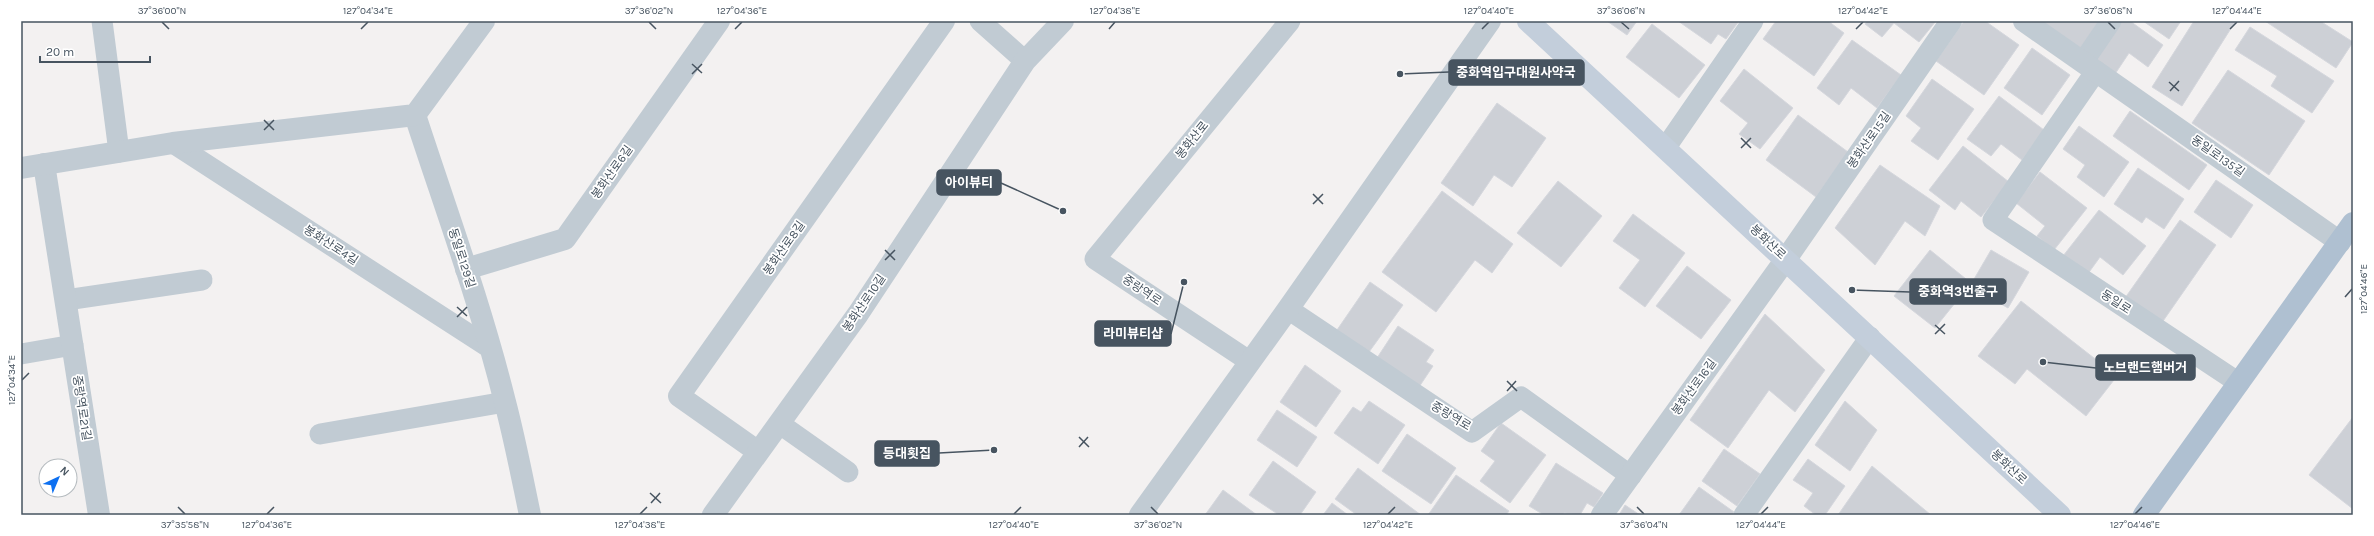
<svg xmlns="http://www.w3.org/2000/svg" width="2374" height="536" font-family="Karla,'Noto Sans KR',sans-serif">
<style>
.building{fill:#cdd0d6;stroke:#d5d7dd}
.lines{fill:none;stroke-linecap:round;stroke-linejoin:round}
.service{stroke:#c1cbd3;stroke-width:21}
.minor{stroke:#c1cbd3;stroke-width:22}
.tertiary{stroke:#c1cbd3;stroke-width:22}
.secondary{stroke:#c3cedb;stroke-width:22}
.primary{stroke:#afc0d1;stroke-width:22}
.ticks{fill:none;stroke:#475460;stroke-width:1.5}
.labels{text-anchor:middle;stroke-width:3.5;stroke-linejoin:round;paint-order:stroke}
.street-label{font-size:12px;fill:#475460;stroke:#fff}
.leader{fill:none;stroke:#475460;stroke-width:1.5}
.callout-dot{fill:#475460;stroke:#fff;stroke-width:1.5}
.callout{fill:#475460;stroke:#475460;stroke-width:1.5}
.callout-label{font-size:13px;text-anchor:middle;font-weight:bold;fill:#fff}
.neatline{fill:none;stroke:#475460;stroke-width:1.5}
.ticks-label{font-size:10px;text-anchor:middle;fill:#475460}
</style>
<rect width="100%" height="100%" fill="#f3f1f1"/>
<g class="building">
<path d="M1607,21H1637L1627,35Z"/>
<path d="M1678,21H1739L1726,39L1718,34L1711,44Z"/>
<path d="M1776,21H1828L1844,33L1814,76L1763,39Z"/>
<path d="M1868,21H1936L1919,42L1894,23L1882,37L1865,24Z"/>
<path d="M1964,21H1985L2019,45L1984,95L1936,61Z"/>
<path d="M2040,21H2099L2080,49Z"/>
<path d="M2121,21H2130L2163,45L2148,67L2129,53L2115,74L2094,59Z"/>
<path d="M2143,21H2181L2169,39Z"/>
<path d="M2194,21L2235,22L2182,106L2152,87Z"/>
<path d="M2265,21H2320L2353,42L2336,68Z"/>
<path d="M1652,24L1705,65L1679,98L1626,57Z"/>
<path d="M2250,27L2334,81L2312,113L2271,86L2277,76L2235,50Z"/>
<path d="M1852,40L1901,75L1877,108L1851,88L1839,105L1817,88Z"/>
<path d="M2032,48L2070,75L2042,115L2004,88Z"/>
<path d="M1744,69L1793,108L1760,149L1739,134L1748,123L1720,101Z"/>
<path d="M2228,70L2305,121L2269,175L2192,123Z"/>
<path d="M1932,79L1974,109L1938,160L1911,141L1921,128L1906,116Z"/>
<path d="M1999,96L2044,130L2022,160L2001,144L1991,156L1967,139Z"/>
<path d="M1497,103L1546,138L1512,187L1494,175L1473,206L1441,183Z"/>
<path d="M2130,111L2207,165L2189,190L2113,136Z"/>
<path d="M1798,115L1848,152L1816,197L1766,160Z"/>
<path d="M2079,126L2129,162L2104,197L2077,177L2085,165L2063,149Z"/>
<path d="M1963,146L2009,182L1981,217L1961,201L1955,210L1929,190Z"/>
<path d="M1880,165L1940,206L1925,236L1905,221L1875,265L1835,228Z"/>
<path d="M2138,168L2184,199L2164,229L2146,217L2142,223L2114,204Z"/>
<path d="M2040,172L2087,208L2054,250L2037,236L2045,226L2016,203Z"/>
<path d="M2216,180L2253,205L2231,238L2194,212Z"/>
<path d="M1558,181L1602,216L1561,267L1517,233Z"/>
<path d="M1442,191L1513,244L1492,273L1475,260L1436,312L1382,272Z"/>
<path d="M2099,210L2146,246L2123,275L2100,257L2087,275L2063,256Z"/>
<path d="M1633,214L1685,253L1645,307L1619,288L1640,260L1613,241Z"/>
<path d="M2180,220L2216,245L2161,324L2125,298Z"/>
<path d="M1930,250L1971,283L1935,328L1894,296Z"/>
<path d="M1991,250L2029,272L2008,308L1970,286Z"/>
<path d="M1687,266L1731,300L1701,339L1656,306Z"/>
<path d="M1370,282L1403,305L1369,352L1337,330Z"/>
<path d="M2021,301L2117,376L2086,416L2027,369L2015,384L1978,356Z"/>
<path d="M1765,314L1825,370L1795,412L1769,390L1728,448L1690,420Z"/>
<path d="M1398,326L1434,350L1426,362L1433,366L1419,387L1377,358Z"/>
<path d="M1305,365L1341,391L1316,427L1280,402Z"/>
<path d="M1369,401L1405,425L1378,464L1334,433L1353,407L1361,412Z"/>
<path d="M1845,401L1877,430L1850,471L1815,445Z"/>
<path d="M1277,410L1317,437L1297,467L1257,440Z"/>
<path d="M2353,417V509L2309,475Z"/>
<path d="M1501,423L1546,455L1510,503L1480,481L1495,461L1481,451Z"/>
<path d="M1407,434L1456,468L1431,504L1382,471Z"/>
<path d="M1724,449L1760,474L1737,506L1702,481Z"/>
<path d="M1808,459L1845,486L1825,515H1816L1804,506L1813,493L1793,480Z"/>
<path d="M1273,461L1316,492L1300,515H1279L1249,495Z"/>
<path d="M1556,463L1603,493L1594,507L1587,503L1580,515L1564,513L1563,515H1544L1529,506Z"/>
<path d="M1872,466L1931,515H1838Z"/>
<path d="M1358,468L1421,515H1357L1335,499Z"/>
<path d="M1456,475L1509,511L1506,515H1428Z"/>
<path d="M1699,487L1734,512L1732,515H1679Z"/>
<path d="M1223,490L1257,515H1205Z"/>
<path d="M1332,503L1348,515H1323Z"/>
<path d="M1625,505L1640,515H1619Z"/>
</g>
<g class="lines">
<g class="service">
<path d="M102,21L119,152"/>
<path d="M980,21L1025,61"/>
<path d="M2083,62L2111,21"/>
<path d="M2096,71L1993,220L2239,383"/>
<path d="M173,143L490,348"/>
<path d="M1666,147L1753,21"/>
<path d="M66,300L202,280"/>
<path d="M1288,309L1472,432L1521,397L1631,476"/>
<path d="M21,354L73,345"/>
<path d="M1249,361L1095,259L1290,21"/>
<path d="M780,424L848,472"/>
<path d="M320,434L505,402"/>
<path d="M1744,515L1870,337"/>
</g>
<g class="minor">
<path d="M2024,21L2340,242"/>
<path d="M415,115C446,210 481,305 505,402C515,440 522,477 530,515"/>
<path d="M44,164L99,515"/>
<path d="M21,168L173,143L415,115L484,21"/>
<path d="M466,269L565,239L719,21"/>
<path d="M757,451L679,396L944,21"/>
<path d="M713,515L858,314L1025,61L1063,21"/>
<path d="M1602,515L1786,259L1951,21"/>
</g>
<path class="tertiary" d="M1140,515L1288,309L1490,21"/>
<path class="secondary" d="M1528,21L2060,515"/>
<path class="primary" d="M2144,515L2353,223"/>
</g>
<path class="ticks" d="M162,22L169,29M649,22L656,29M1621,22L1629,29M2108,22L2115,29M361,29L368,22M735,29L742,22M1109,29L1115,22M1482,29L1489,22M1856,29L1863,22M2230,29L2237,22M692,64L702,73M692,74L702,64M2169,82L2179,91M2170,91L2179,81M264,120L274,130M264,130L274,120M1741,138L1751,148M1741,148L1751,138M1313,194L1323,204M1313,204L1323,194M885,250L895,260M885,260L895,250M2345,297L2352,289M457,307L467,316M457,317L467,307M1935,325L1945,334M1935,334L1945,324M22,380L29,373M1507,381L1517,391M1507,391L1516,381M1079,437L1089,447M1079,447L1088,437M650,493L661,503M651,503L660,493M178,507L185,514M1151,507L1158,514M1637,507L1644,514M267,514L274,507M640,514L647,507M1014,514L1021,507M1388,514L1395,507M1761,514L1768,507M2135,514L2142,507"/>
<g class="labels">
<g class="street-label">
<text transform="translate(1192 140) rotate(-51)" y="4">봉화산로</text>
<text transform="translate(1869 140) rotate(-55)" y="4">봉화산로15길</text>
<text transform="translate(2218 156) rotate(35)" y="4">동일로135길</text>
<text transform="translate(612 172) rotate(-55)" y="4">봉화산로6길</text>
<text transform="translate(1768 242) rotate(43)" y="4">봉화산로</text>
<text transform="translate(331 245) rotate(33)" y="4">봉화산로4길</text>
<text transform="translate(784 248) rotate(-55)" y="4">봉화산로8길</text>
<text transform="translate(462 258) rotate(72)" y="4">동일로129길</text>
<text transform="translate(1142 290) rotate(34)" y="4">중랑역로</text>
<text transform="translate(2116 302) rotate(33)" y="4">동일로</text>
<text transform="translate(864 303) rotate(-56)" y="4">봉화산로10길</text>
<text transform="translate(1694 387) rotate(-54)" y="4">봉화산로16길</text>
<text transform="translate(82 408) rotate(81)" y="4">중랑역로21길</text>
<text transform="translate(1451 416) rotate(31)" y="4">중랑역로</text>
<text transform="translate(2009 467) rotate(43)" y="4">봉화산로</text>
</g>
</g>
<path class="leader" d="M1400 74L1449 72M1063 211L1001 183M1852 290L1910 292M1184 282L1171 334M2043 362L2096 368M994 450L939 453"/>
<g class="callout-dot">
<circle cx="1400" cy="74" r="4"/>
<circle cx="1063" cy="211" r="4"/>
<circle cx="1852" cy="290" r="4"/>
<circle cx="1184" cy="282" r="4"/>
<circle cx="2043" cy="362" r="4"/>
<circle cx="994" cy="450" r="4"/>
</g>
<g class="callout">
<rect x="1449" y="60" width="135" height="25" rx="4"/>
<rect x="937" y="170" width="64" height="25" rx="4"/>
<rect x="1910" y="279" width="96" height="25" rx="4"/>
<rect x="1095" y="321" width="76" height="25" rx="4"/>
<rect x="2096" y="355" width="99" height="25" rx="4"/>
<rect x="875" y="441" width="64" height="25" rx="4"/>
</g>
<g class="callout-label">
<text x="1516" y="77">중화역입구대원사약국</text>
<text x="969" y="187">아이뷰티</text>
<text x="1958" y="296">중화역3번출구</text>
<text x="1133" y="338">라미뷰티샵</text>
<text x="2145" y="372">노브랜드햄버거</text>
<text x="907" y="458">등대횟집</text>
</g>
<rect width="2374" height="536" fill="none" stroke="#ffffff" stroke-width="44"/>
<g transform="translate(58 478) rotate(44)"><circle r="19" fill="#ffffff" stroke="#b5bbbf"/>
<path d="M0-3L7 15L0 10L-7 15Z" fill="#0d70f1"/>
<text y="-6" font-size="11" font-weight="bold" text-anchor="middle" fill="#475460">N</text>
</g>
<path d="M40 56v6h110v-6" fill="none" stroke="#475460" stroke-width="2"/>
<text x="46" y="56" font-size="12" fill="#475460" stroke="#ffffff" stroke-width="3" paint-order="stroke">20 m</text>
<rect x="22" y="22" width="2330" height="492" class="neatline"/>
<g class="ticks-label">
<text x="162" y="14">37°36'00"N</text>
<text x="368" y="14">127°04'34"E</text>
<text x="649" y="14">37°36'02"N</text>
<text x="742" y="14">127°04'36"E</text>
<text x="1115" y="14">127°04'38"E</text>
<text x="1489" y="14">127°04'40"E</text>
<text x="1621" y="14">37°36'06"N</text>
<text x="1863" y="14">127°04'42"E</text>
<text x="2108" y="14">37°36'08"N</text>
<text x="2237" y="14">127°04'44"E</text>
<text transform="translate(2363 289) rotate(-90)" y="4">127°04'46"E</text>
<text transform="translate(11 380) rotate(-90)" y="4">127°04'34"E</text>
<text x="185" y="528">37°35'58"N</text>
<text x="267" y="528">127°04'36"E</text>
<text x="640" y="528">127°04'38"E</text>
<text x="1014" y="528">127°04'40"E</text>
<text x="1158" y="528">37°36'02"N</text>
<text x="1388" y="528">127°04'42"E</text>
<text x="1644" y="528">37°36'04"N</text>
<text x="1761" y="528">127°04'44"E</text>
<text x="2135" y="528">127°04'46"E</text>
</g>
</svg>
